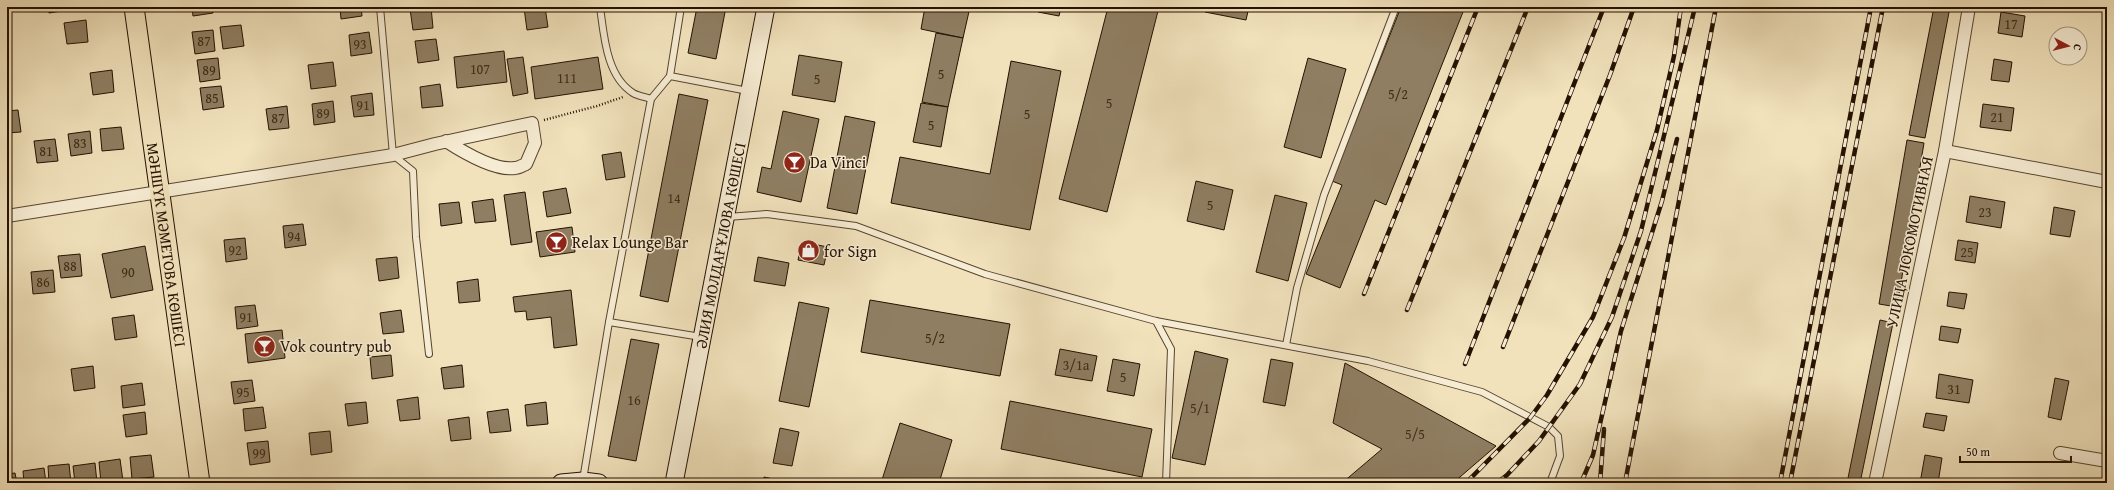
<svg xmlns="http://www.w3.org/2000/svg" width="2114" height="490" font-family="'Gentium Book Plus',serif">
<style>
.building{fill:#8f7e62;stroke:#251100}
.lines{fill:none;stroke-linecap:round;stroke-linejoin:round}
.lane-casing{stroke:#58452f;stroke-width:8}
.street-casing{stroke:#58452f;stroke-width:14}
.secondary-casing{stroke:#251100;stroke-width:19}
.primary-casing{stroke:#251100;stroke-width:21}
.path{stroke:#251100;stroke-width:2.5;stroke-dasharray:1 2;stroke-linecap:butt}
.lane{stroke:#f6ecd3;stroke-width:6}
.street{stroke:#f6ecd3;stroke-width:12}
.secondary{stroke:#f6ecd3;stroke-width:17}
.primary{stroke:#f1e2bc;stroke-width:19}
.rail-casing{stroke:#251100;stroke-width:4.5}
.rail{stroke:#f6ecd3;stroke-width:3;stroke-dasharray:9;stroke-linecap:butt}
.labels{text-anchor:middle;stroke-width:3;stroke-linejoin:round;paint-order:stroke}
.number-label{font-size:14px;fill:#402c18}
.poi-label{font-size:16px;fill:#251100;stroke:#f6ecd3;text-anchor:start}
.street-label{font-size:16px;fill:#251100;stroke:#f6ecd3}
</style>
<rect width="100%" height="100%" fill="#f1e2bc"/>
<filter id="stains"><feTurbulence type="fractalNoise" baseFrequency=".005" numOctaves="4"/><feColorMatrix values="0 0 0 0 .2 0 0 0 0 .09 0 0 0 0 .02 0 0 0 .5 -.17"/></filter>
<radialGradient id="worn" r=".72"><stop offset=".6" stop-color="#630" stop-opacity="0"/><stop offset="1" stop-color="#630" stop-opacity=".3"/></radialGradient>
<g class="building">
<path d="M48,7H86L49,13Z"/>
<path d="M192,7H213V13L193,16Z"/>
<path d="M340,7H361L362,16L341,19Z"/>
<path d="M431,7L433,28L413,30L410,9Z"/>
<path d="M545,7L548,27L527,30L524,8Z"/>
<path d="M697,7H726L716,59L688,53Z"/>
<path d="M925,7H970L963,38L921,29Z"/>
<path d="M1039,7H1061L1059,16L1038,12Z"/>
<path d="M1108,7H1159L1107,212L1059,199Z"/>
<path d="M1206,7H1249L1246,20L1205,12Z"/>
<path d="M1401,7H1465L1386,205L1375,200L1340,288L1306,274L1342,185L1332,181Z"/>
<path d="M1934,7H1950L1925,138L1909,135Z"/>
<path d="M2001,12L2025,16L2022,37L1998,33Z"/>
<path d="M86,20L88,42L67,44L64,23Z"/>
<path d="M241,25L244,46L223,49L220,27Z"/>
<path d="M213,30L215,51L195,54L192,32Z"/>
<path d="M369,32L372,53L351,56L349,35Z"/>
<path d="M936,33L963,38L948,107L922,102Z"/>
<path d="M436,39L439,60L418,63L415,41Z"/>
<path d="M504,51L507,82L457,88L454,57Z"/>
<path d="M799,55L842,62L835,102L792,95Z"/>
<path d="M523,57L528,93L513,96L507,59Z"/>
<path d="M598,57L603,89L535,99L531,67Z"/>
<path d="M218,58L220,79L200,82L197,60Z"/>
<path d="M1308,58L1346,69L1321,158L1284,147Z"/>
<path d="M1994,59L2012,62L2009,82L1991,80Z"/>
<path d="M1011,61L1061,71L1030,230L891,203L900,157L990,174Z"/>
<path d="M333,62L336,86L311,89L308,65Z"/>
<path d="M112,70L114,92L93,95L90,73Z"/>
<path d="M440,84L443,106L422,108L420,87Z"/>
<path d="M221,86L224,107L203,110L200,88Z"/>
<path d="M372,93L374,115L354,117L351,96Z"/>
<path d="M679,94L708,100L668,302L640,296Z"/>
<path d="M333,101L335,122L314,125L312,104Z"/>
<path d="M921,103L948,107L941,147L913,142Z"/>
<path d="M1983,104L2014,108L2011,131L1980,127Z"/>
<path d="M287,106L289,128L269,130L266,109Z"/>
<path d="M18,110L21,132L7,133V111Z"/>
<path d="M783,111L819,119L801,202L757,192L762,167L771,169Z"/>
<path d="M845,116L875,122L857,214L827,208Z"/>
<path d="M121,127L124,149L102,151L100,129Z"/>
<path d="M90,131L92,153L71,156L68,134Z"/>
<path d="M55,139L58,161L37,163L34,141Z"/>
<path d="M1907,140L1924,143L1897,307L1879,304Z"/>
<path d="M621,152L625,177L606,180L602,155Z"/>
<path d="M1196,181L1233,190L1224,230L1187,221Z"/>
<path d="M566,188L571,213L547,217L543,192Z"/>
<path d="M525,192L532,242L511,245L504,195Z"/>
<path d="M1275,195L1307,203L1288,281L1256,272Z"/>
<path d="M1970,196L2005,202L2001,228L1966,222Z"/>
<path d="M493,199L496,221L475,223L472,202Z"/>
<path d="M459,202L462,223L441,226L439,204Z"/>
<path d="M2054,207L2075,211L2070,237L2050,234Z"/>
<path d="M303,224L306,245L285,248L283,226Z"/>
<path d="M572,227L575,252L540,257L536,232Z"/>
<path d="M245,238L247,259L226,262L224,240Z"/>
<path d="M1958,240L1978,243L1975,263L1955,260Z"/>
<path d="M802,242L828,247L824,265L798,260Z"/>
<path d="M145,246L153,290L111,298L102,254Z"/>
<path d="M80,254L82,276L61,278L58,256Z"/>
<path d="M397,257L399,278L379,281L376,259Z"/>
<path d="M758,257L789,263L785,286L754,281Z"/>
<path d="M53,270L55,292L33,294L31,272Z"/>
<path d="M478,279L480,301L459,303L457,282Z"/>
<path d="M571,290L577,345L554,348L551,317L527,320L526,311L515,312L513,297Z"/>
<path d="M1949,292L1967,294L1964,309L1947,306Z"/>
<path d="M870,300L1010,324L1000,376L861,352Z"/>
<path d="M799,302L829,308L809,407L779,401Z"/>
<path d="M255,305L258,326L237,329L235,307Z"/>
<path d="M401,310L404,332L383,334L380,313Z"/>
<path d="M134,315L137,337L115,340L112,318Z"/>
<path d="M1880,320L1893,323L1860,483H1847Z"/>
<path d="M1941,326L1961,329L1958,343L1939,340Z"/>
<path d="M282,330L285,358L248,363L245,334Z"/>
<path d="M631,339L659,344L636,461L608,456Z"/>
<path d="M1060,349L1097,356L1092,381L1055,375Z"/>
<path d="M1195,351L1228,359L1205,465L1172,458Z"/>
<path d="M391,355L393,376L372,379L370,357Z"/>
<path d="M1113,359L1140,364L1134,396L1107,391Z"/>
<path d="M1271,359L1293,363L1285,406L1263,402Z"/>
<path d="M1345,363L1496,446L1453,483H1342L1382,449L1333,423Z"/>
<path d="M462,365L464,387L444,389L441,368Z"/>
<path d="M93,366L95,388L74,391L71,369Z"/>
<path d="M1939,374L1973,380L1969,403L1936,398Z"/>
<path d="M2055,378L2069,381L2061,420L2048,417Z"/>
<path d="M252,380L255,401L234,404L231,382Z"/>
<path d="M142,383L145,405L123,408L121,386Z"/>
<path d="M418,397L420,419L400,421L397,400Z"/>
<path d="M1010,401L1152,429L1142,477L1001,449Z"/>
<path d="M366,402L368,423L348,426L345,404Z"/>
<path d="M546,402L548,424L527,426L525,405Z"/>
<path d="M263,407L266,428L245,431L243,409Z"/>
<path d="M508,409L511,431L490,433L487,412Z"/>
<path d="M145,412L147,434L126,437L123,415Z"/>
<path d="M1926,413L1947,416L1944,431L1923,427Z"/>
<path d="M469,417L471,439L451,441L448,420Z"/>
<path d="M900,423L952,440L939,483H881Z"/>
<path d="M780,428L799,432L792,466L773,463Z"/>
<path d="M330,431L332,452L311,455L309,433Z"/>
<path d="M268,441L270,462L250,465L247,443Z"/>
<path d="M151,455L154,477L132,479L130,457Z"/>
<path d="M1925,455L1942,458L1938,483H1920Z"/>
<path d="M120,459L123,481L101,483L99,462Z"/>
<path d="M95,463L97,483H75L73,466Z"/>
<path d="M69,464L71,483H49L48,466Z"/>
<path d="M44,468L46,483H24L23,471Z"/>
<path d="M15,473L17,483H7V474Z"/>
<path d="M764,477L783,481L782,483H763Z"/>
</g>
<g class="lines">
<defs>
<g id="lane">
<path d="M380,7L393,155L413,171L416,237L429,354"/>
<path d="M600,7C604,35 606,76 633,93C638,96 645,97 651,99"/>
<path d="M681,7L670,76L748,91"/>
<path d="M727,217L767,214L856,226L985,274L1156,321L1368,361L1482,392L1549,427L1558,436L1560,456L1550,483"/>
<path d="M1156,321L1171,349L1166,483"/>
<path d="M609,322L651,99L670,76"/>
<path d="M1286,345L1297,288L1324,195L1396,7"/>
<path d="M583,480L609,322L701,337"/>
</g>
<g id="street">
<path d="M1945,151L2107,182"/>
<path d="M7,216L393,155L435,144L532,123L535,143L526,164C523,165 519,168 515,168C495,171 463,152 446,141"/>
<path d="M2060,453L2107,461"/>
<path d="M1875,483L1945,151L1969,7"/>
</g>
<g id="secondary">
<path d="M561,483L583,481L599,483"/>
<path id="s1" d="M674,483L766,7"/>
</g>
<g id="primary">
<path id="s2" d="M134,7L200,483"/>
</g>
</defs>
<use href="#lane" class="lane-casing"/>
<use href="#street" class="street-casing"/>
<use href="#secondary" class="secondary-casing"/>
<use href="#primary" class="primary-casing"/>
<path class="path" d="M544,120L597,106L623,97"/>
<use href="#lane" class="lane"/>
<use href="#street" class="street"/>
<use href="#secondary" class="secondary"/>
<use href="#primary" class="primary"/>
<defs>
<g id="rail">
<path d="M1364,294L1478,7"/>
<path d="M1407,310L1528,7"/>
<path d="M1503,347L1610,75L1634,7"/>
<path d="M1465,364L1604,7"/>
<path d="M1466,483L1530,418L1547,395L1593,317L1624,238L1657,130L1674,56L1681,7"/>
<path d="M1497,483L1507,475L1539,441L1580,384L1612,317L1641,231L1695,7"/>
<path d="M1581,483L1593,455L1621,331L1662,201L1677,139"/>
<path d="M1600,483L1604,429"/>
<path d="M1625,483L1716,7"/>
<path d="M1780,483L1871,7"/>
<path d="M1790,483L1883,7"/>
</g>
</defs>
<use href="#rail" class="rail-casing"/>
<use href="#rail" class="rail"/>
</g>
<defs>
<symbol id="bar-disc" viewBox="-11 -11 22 22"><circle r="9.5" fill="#8f2418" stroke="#f6ecd3"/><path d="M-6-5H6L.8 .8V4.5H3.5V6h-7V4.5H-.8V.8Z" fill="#fff"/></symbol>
<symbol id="shop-disc" viewBox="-11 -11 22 22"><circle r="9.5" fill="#8f2418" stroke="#f6ecd3"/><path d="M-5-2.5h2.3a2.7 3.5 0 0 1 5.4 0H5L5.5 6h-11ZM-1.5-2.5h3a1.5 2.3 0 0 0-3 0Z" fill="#fff"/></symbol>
</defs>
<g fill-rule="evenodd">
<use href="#bar-disc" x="782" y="150" width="25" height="25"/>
<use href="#bar-disc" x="544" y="230" width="25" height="25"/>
<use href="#shop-disc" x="796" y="238" width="25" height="25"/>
<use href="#bar-disc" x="252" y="334" width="25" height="25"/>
</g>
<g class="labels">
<g class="number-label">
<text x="2011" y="29">17</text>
<text x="204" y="46">87</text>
<text x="360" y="49">93</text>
<text x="480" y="74">107</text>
<text x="209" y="75">89</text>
<text x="941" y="79">5</text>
<text x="567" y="83">111</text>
<text x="817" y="84">5</text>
<text x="1398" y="99">5/2</text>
<text x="212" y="103">85</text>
<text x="1109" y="108">5</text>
<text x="363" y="110">91</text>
<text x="323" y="118">89</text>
<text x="1027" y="119">5</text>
<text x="1997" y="122">21</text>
<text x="278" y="123">87</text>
<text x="931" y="130">5</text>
<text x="80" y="148">83</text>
<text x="46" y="156">81</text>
<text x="674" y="203">14</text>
<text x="1210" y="210">5</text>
<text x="1985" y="217">23</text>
<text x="294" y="241">94</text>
<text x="235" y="255">92</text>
<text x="1967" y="257">25</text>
<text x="70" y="271">88</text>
<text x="128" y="277">90</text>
<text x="43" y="287">86</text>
<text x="246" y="322">91</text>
<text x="935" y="343">5/2</text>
<text x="1076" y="370">3/1а</text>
<text x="1123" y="382">5</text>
<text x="1954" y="394">31</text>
<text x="243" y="397">95</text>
<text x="634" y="405">16</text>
<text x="1200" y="413">5/1</text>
<text x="1415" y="439">5/5</text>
<text x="259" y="458">99</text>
</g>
<g class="poi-label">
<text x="810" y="168">Da Vinci</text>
<text x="572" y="248">Relax Lounge Bar</text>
<text x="824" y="257">for Sign</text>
<text x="280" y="352">Vok country pub</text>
</g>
<g class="street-label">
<text transform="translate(1909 242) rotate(-78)" y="6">УЛИЦА ЛОКОМОТИВНАЯ</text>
<text dy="6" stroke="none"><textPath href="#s2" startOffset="240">МӘНШҮК МӘМЕТОВА КӨШЕСІ</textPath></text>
<text dy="6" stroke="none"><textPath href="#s1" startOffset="242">ӘЛИЯ МОЛДАҒҰЛОВА КӨШЕСІ</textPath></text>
</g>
</g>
<rect width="2114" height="490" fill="none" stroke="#f1e2bc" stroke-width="24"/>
<rect x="8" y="8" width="2098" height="474" fill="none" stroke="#251100" stroke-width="2"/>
<rect x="12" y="12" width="2090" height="466" fill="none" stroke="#251100"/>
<g transform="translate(2068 46) rotate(97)"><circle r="19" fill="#f6ecd3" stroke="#a2947f"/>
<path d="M0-3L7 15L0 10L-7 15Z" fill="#8f2418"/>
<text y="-6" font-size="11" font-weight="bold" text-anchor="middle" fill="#251100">С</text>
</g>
<path d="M1960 456v6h111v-6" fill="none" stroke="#251100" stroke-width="2"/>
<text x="1966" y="456" font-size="12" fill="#251100" stroke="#f6ecd3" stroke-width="3" paint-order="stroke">50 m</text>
<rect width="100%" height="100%" filter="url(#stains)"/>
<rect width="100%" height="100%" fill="url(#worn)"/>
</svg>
